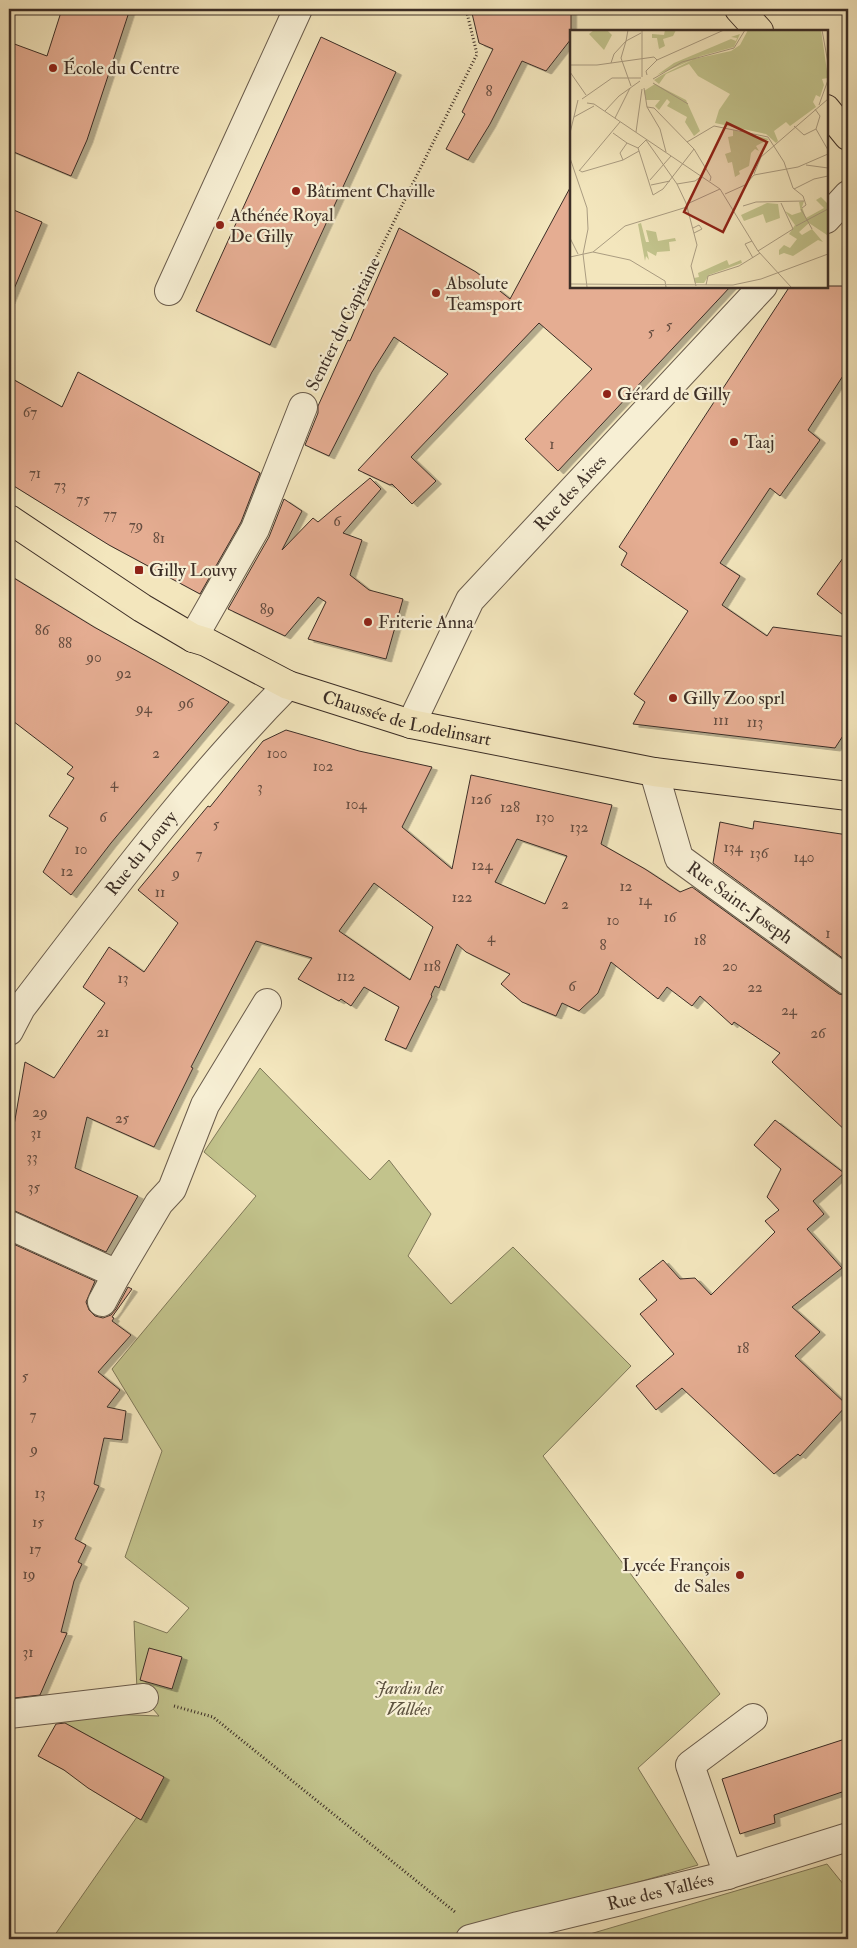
<svg xmlns="http://www.w3.org/2000/svg" width="857" height="1948" font-family="'IM FELL Double Pica',serif">
<style>
.green{fill:#c2c38c;stroke:#7f7859}
.building{fill:#e5ad92;stroke:#3c2e26;fill-rule:evenodd;filter:url(#shadow)}
.lines{fill:none;stroke-linecap:round;stroke-linejoin:round}
.minor-casing{stroke:#6a5c4c;stroke-width:30}
.major-casing{stroke:#3c2e26;stroke-width:30}
.path{stroke:#3c2e26;stroke-width:3;stroke-dasharray:1 2.5;stroke-linecap:butt}
.minor{stroke:#f7efd4;stroke-width:28}
.major{stroke:#f3e6bd;stroke-width:28}
.poi-dot{fill:#8f2418;stroke:#f7efd4;stroke-width:2}
.labels{text-anchor:middle;stroke-width:4.5;stroke-linejoin:round;paint-order:stroke}
.number-label{font-size:15px;fill:#664e41}
.poi-label{font-size:18px;fill:#3c2e26;stroke:#f7efd4;text-anchor:start}
.street-label{font-size:18px;fill:#3c2e26;stroke:#f7efd4}
.park-label{font-size:18px;font-style:italic;fill:#5e5340;stroke:#f7efd4}
.inset-road{fill:none;stroke:#aa9c81;stroke-width:1}
.view{fill:#8f2418;fill-opacity:0.15;stroke:#8f2418;stroke-width:2.5}
.inset-edge{fill:none;stroke:#3c2e26;stroke-width:2.5}
</style>
<defs>
<filter id="shadow"><feDropShadow dx="5.5" dy="3" stdDeviation="0" flood-color="#0004"/></filter>
</defs>
<rect width="100%" height="100%" fill="#f3e6bd"/>
<filter id="stains"><feTurbulence type="fractalNoise" baseFrequency=".004" numOctaves="4"/><feColorMatrix values="0 0 0 0 .2 0 0 0 0 .09 0 0 0 0 .02 0 0 0 .5 -.17"/></filter>
<radialGradient id="worn" r=".72"><stop offset=".6" stop-color="#630" stop-opacity="0"/><stop offset="1" stop-color="#630" stop-opacity=".3"/></radialGradient>
<g class="green">
<path d="M260,1068L370,1180L389,1160L431,1214L408,1256L451,1304L513,1247L631,1366L543,1456L720,1694L638,1768L698,1865L439,1939H52L162,1781L56,1720L59,1712L159,1716L137,1690L134,1621L167,1633L189,1608L125,1557L162,1451L112,1369L256,1196L204,1152Z"/>
<path d="M827,1864L848,1890V1939H573Z"/>
</g>
<g class="building">
<path d="M62,9H130L87,140L71,176L9,150V42L47,56Z"/>
<path d="M471,9H571V39L546,71L522,61L490,124L468,160L446,149L465,114L462,112L493,49L479,43Z"/>
<path d="M321,37L396,72L270,345L196,311Z"/>
<path d="M571,186V286H731L558,471L525,439L592,369L539,323L411,457L436,481L412,504L392,484L390,485L358,470L448,374L394,337L372,372L329,456L305,445L318,413V406L348,340L350,341L399,228L476,272L510,299Z"/>
<path d="M9,208L42,222L9,301Z"/>
<path d="M790,286H848V368L808,430L820,440L780,496L770,488L720,563L740,576L722,605L767,636L773,627L848,637V728L835,748L633,724L645,702L634,694L688,611L621,565L627,553L619,547Z"/>
<path d="M78,372L260,473L241,522L200,594L109,545L9,483V377L62,407Z"/>
<path d="M370,478L381,489L343,533L362,540L350,575L369,590L403,599L386,659L308,639L326,602L318,597L285,636L228,609L269,537L284,499L302,511L282,550L313,518L318,522Z"/>
<path d="M848,551V619L817,594Z"/>
<path d="M9,575L94,627L229,702L111,843L71,895L43,872L68,828L49,816L74,778L67,774L73,767L9,718Z"/>
<path d="M286,730L359,751L432,767L402,827L452,869L471,775L612,805L601,844L645,869L680,892L692,887L839,994L848,996V1133L772,1062L780,1053L734,1022L732,1025L700,996L692,1006L667,987L658,999L611,962L598,993L579,1011L562,1003L556,1016L522,1002L501,984L510,974L466,952L457,944L439,988L435,986L431,995L432,996L406,1049L385,1040L399,1007L364,987L351,1006L341,999L339,1001L298,979L312,958L256,941L191,1067L193,1068L154,1147L87,1117L75,1168L138,1196L106,1252L15,1211L9,1210V1154L25,1062L54,1078L105,1003L83,987L109,947L144,972L178,923L138,890L208,806L210,807L263,741ZM517,839L567,856L545,904L495,882ZM374,883L433,927L410,980L339,931Z"/>
<path d="M754,821L848,835V962L713,863L720,822L753,829Z"/>
<path d="M775,1120L844,1173L813,1201L824,1214L807,1229L842,1268L792,1307L820,1332L795,1356L847,1405L800,1456L798,1454L774,1474L682,1388L656,1410L636,1386L674,1354L640,1314L657,1300L639,1279L663,1260L680,1279L695,1278L711,1295L775,1232L765,1221L779,1210L767,1197L781,1169L754,1145Z"/>
<path d="M9,1242L95,1281L86,1302L89,1310L95,1316L103,1318L111,1315L116,1309L128,1287L132,1289L112,1317L114,1318L112,1321L131,1335L98,1372L120,1390L107,1407L126,1411L122,1440L104,1438L94,1484L99,1486L75,1539L86,1545L78,1562L82,1564L74,1581L61,1632L67,1633L40,1695L14,1698L9,1696V1583L14,1555L9,1486Z"/>
<path d="M149,1648L182,1657L172,1689L140,1680Z"/>
<path d="M65,1723L164,1777L141,1820L88,1788L64,1770L38,1756L56,1724Z"/>
<path d="M848,1738V1790L774,1815L775,1823L740,1834L722,1779Z"/>
</g>
<g class="lines">
<defs>
<g id="minor">
<path d="M826,219L848,195"/>
<path d="M169,291L298,9"/>
<path d="M193,638L255,529L303,407"/>
<path id="s1" d="M411,724L470,600L763,286"/>
<path id="s2" d="M654,772L679,858L848,981"/>
<path id="s3" d="M9,1031L21,1008C106,897 190,784 288,685"/>
<path d="M9,1225L117,1274L159,1203L172,1189L205,1105L267,1003"/>
<path d="M102,1302L117,1274"/>
<path d="M9,1714L144,1698"/>
<path d="M728,1875L690,1765L753,1718"/>
<path id="s4" d="M470,1939L518,1926L724,1876L848,1837"/>
</g>
<g id="major">
<path d="M739,9L759,31"/>
<path d="M826,109L848,136"/>
<path id="s5" d="M9,519L142,608L193,638L206,642L288,685L411,724L654,772L848,796"/>
</g>
</defs>
<use href="#minor" class="minor-casing"/>
<use href="#major" class="major-casing"/>
<g class="path">
<path d="M316,379L477,54L466,9"/>
<path d="M174,1706L213,1717L455,1912"/>
</g>
<use href="#minor" class="minor"/>
<use href="#major" class="major"/>
</g>
<g class="poi-dot">
<circle cx="53" cy="68" r="5"/>
<circle cx="296" cy="191" r="5"/>
<circle cx="220" cy="225" r="5"/>
<circle cx="436" cy="293" r="5"/>
<circle cx="607" cy="394" r="5"/>
<circle cx="734" cy="442" r="5"/>
<rect x="134" y="565" width="10" height="10" rx="2.5"/>
<circle cx="368" cy="622" r="5"/>
<circle cx="673" cy="698" r="5"/>
<circle cx="740" cy="1575" r="5"/>
</g>
<g class="labels">
<g class="number-label">
<text x="489" y="96">8</text>
<text x="669" y="330">5</text>
<text x="651" y="337">5</text>
<text x="30" y="417">67</text>
<text x="552" y="449">1</text>
<text x="35" y="478">71</text>
<text x="60" y="490">73</text>
<text x="83" y="504">75</text>
<text x="110" y="519">77</text>
<text x="337" y="526">6</text>
<text x="136" y="530">79</text>
<text x="159" y="543">81</text>
<text x="267" y="614">89</text>
<text x="42" y="635">86</text>
<text x="65" y="648">88</text>
<text x="94" y="662">90</text>
<text x="124" y="678">92</text>
<text x="186" y="708">96</text>
<text x="144" y="713">94</text>
<text x="721" y="725">111</text>
<text x="755" y="727">113</text>
<text x="156" y="758">2</text>
<text x="277" y="758">100</text>
<text x="323" y="771">102</text>
<text x="114" y="788">4</text>
<text x="260" y="792">3</text>
<text x="481" y="804">126</text>
<text x="356" y="809">104</text>
<text x="510" y="812">128</text>
<text x="103" y="822">6</text>
<text x="545" y="822">130</text>
<text x="216" y="829">5</text>
<text x="579" y="832">132</text>
<text x="733" y="852">134</text>
<text x="81" y="854">10</text>
<text x="759" y="858">136</text>
<text x="199" y="859">7</text>
<text x="804" y="862">140</text>
<text x="482" y="870">124</text>
<text x="67" y="876">12</text>
<text x="176" y="878">9</text>
<text x="626" y="891">12</text>
<text x="160" y="897">11</text>
<text x="462" y="902">122</text>
<text x="645" y="905">14</text>
<text x="565" y="909">2</text>
<text x="670" y="922">16</text>
<text x="613" y="925">10</text>
<text x="828" y="938">1</text>
<text x="491" y="942">4</text>
<text x="700" y="945">18</text>
<text x="603" y="950">8</text>
<text x="432" y="971">118</text>
<text x="730" y="971">20</text>
<text x="346" y="981">112</text>
<text x="123" y="983">13</text>
<text x="572" y="991">6</text>
<text x="755" y="992">22</text>
<text x="789" y="1015">24</text>
<text x="103" y="1037">21</text>
<text x="818" y="1038">26</text>
<text x="40" y="1117">29</text>
<text x="122" y="1123">25</text>
<text x="36" y="1138">31</text>
<text x="32" y="1162">33</text>
<text x="34" y="1192">35</text>
<text x="743" y="1353">18</text>
<text x="25" y="1381">5</text>
<text x="33" y="1420">7</text>
<text x="34" y="1454">9</text>
<text x="40" y="1498">13</text>
<text x="38" y="1527">15</text>
<text x="35" y="1554">17</text>
<text x="29" y="1579">19</text>
<text x="28" y="1657">31</text>
</g>
<g class="poi-label">
<text x="63" y="74">École du Centre</text>
<text x="306" y="197">Bâtiment Chaville</text>
<text x="230" y="221">Athénée Royal<tspan x="230" dy="21">De Gilly</tspan></text>
<text x="446" y="289">Absolute<tspan x="446" dy="21">Teamsport</tspan></text>
<text x="617" y="400">Gérard de Gilly</text>
<text x="744" y="448">Taaj</text>
<text x="149" y="576">Gilly Louvy</text>
<text x="378" y="628">Friterie Anna</text>
<text x="683" y="704">Gilly Zoo sprl</text>
<text x="730" y="1571" text-anchor="end">Lycée François<tspan x="730" dy="21">de Sales</tspan></text>
</g>
<g class="street-label">
<text transform="translate(343 324) rotate(-64)" y="6">Sentier du Capitaine</text>
<text dy="6" stroke="none"><textPath href="#s1" startOffset="284">Rue des Aises</textPath></text>
<text dy="6" stroke="none"><textPath href="#s5" startOffset="449">Chaussée de Lodelinsart</textPath></text>
<text dy="6" stroke="none"><textPath href="#s3" startOffset="222">Rue du Louvy</textPath></text>
<text dy="6" stroke="none"><textPath href="#s2" startOffset="165">Rue Saint-Joseph</textPath></text>
<text dy="6" stroke="none"><textPath href="#s4" startOffset="196">Rue des Vallées</textPath></text>
</g>
<g class="park-label">
<text x="409" y="1694">Jardin des<tspan x="409" dy="21">Vallées</tspan></text>
</g>
</g>
<g transform="translate(570 30)">
<rect width="258" height="258" fill="#f3e6bd"/>
<path d="M24,0H37L42,5L34,20L19,4ZM95,0H106L103,6L93,9L95,16L89,19L87,8H82V4L94,5ZM178,0H251L258,48L252,49L254,55L250,67L246,65L243,72L246,77L220,96L216,92L204,101L208,111L206,113L196,104L145,93L149,80L160,64L128,46L119,34L96,44L89,54L84,50L92,45L124,29L161,21L170,15ZM170,4L164,17L131,26L87,45L104,33L161,9L166,11L167,8L161,7ZM85,54L116,70L130,101L124,106L115,92L117,87L97,76L100,72L97,69L89,80L85,76L90,70H76L74,61ZM163,100L199,109L186,116L189,121L185,119L181,123L179,136L169,141L170,144L165,147L162,132L158,133L155,124L161,122L158,107L163,106ZM251,167L257,173V205L239,193L229,202L232,205L242,199L253,212L248,210L223,226L214,223L209,225V220L214,215L220,218L227,209L219,204L225,195L215,181L222,185L231,182L229,172L234,171L232,177L236,188L254,178L246,170ZM197,173L208,174L210,188L196,193L193,184L174,191L171,185ZM71,193L76,212H79L76,200L86,202L88,211L105,208L106,211L99,212L100,221L87,222L86,226L77,221L79,230L76,226L75,231L68,194ZM157,230L159,235L171,230L172,233L139,245L134,253H125L124,248L129,247L128,243Z" fill="#c2c38c"/>
<path class="inset-road" d="M72,0V47M252,0L258,33M41,33L44,24L56,11L58,0M0,35H27L84,27L87,30M0,42L16,65M77,45L76,41L87,30L154,0M83,49L112,32L164,18L175,0M83,53L118,74M61,56L51,28L56,11L71,3M74,58L77,77L90,99L96,122M12,69L42,48H71M17,73L24,74L150,159L188,221L221,257M249,75L258,50M77,77L84,78L124,119L141,147L140,151M245,79L250,86L246,99L258,120M35,81L49,66L70,51M4,87L24,76M45,88L60,58M224,96L234,105L246,99M66,102L72,59M0,103L8,70M43,103L57,113M76,110L107,154L116,173L127,215L121,236L126,256M117,112L144,96L198,107L214,132L223,158L233,166L236,175L232,178M69,121L83,165L93,159L124,119M0,128L17,178L18,199L13,224L17,257M53,130L50,123L57,113L68,118M236,135L258,138M9,140L12,142L53,130L69,121L68,118L76,110M9,141L50,92M184,144L191,127L258,69M80,150L101,126M107,154L125,151L132,146M81,155L100,151M224,159L244,149L258,146M155,164L175,155L184,145L228,137L258,124M117,174L150,159M173,176L186,172L234,171M231,179L242,199M226,196L258,179M123,198L129,195L132,199L124,203M0,208L8,224M182,211L175,214L183,228M188,221L223,199L211,173M23,222L55,196L117,177M0,227L23,222L60,230L95,251L96,257M0,254L163,255L191,249L258,224M136,255L138,246L169,236L190,223"/>
<path class="view" d="M157,93L197,112L153,202L114,182Z"/>
<rect width="258" height="258" class="inset-edge"/>
</g>
<rect width="857" height="1948" fill="none" stroke="#f3e6bd" stroke-width="30"/>
<rect x="10" y="10" width="837" height="1928" fill="none" stroke="#3c2e26" stroke-width="2.5"/>
<rect x="15" y="15" width="827" height="1918" fill="none" stroke="#3c2e26"/>
<rect width="100%" height="100%" filter="url(#stains)"/>
<rect width="100%" height="100%" fill="url(#worn)"/>
</svg>
